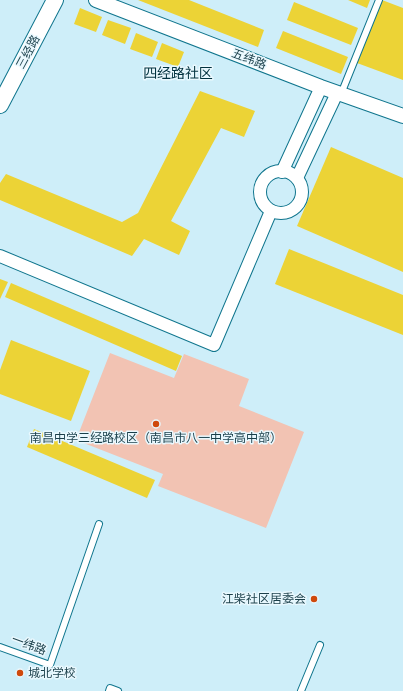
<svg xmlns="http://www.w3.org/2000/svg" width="403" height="691" font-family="'DejaVu Sans','Noto Sans SC',sans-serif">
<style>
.green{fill:#f2c3b3}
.building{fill:#ecd336}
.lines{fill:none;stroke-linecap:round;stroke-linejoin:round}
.service-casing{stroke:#0f758d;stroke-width:8}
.minor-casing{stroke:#0f758d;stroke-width:14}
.tertiary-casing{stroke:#0f758d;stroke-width:16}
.secondary-casing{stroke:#0f758d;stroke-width:18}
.service{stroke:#fff;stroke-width:6}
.minor{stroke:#fff;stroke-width:12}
.tertiary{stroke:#fff;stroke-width:14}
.secondary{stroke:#fff;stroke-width:16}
.poi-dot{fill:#cf490c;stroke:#e9f8fe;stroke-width:1.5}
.labels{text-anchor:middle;stroke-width:3;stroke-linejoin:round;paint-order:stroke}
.street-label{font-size:12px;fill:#1a3f4a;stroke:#e9f8fe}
.poi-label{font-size:12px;fill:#1a3f4a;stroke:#e9f8fe}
.quarter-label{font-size:14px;fill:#00313e;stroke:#e9f8fe}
</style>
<rect width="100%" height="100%" fill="#ceeef9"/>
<path class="green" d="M110,353L174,378L184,354L249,379L239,406L304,432L266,528L158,486L163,474L76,440Z"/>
<g class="building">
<path d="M138,0H189L264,30L258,47Z"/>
<path d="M348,0H370L367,8Z"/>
<path d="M382,0L403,8V80L357,63Z"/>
<path d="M294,2L358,28L351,45L287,20Z"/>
<path d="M80,8L102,17L96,32L74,24Z"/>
<path d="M108,20L131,28L125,44L102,35Z"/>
<path d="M283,31L348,57L341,74L276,48Z"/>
<path d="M136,33L158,42L152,57L130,49Z"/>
<path d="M162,43L184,52L178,67L156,59Z"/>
<path d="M200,91L255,111L244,137L221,128L171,221L190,231L179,255L144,239L132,256L0,200V183L6,174L122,222L138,213Z"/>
<path d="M331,147L403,178V272L297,226Z"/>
<path d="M289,249L403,295V335L275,284Z"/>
<path d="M0,279L8,282L0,299Z"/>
<path d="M11,283L182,356L176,371L5,297Z"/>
<path d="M11,340L90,371L71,421L0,394V370Z"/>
<path d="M34,429L155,480L147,498L27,447Z"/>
</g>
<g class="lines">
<defs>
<g id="service">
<path d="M341,94L379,0"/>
<path d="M0,647L50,665L99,524"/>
<path d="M109,691L110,688L118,691"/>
<path d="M301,691L320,645"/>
</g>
<g id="minor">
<circle cx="281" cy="192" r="21"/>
<path d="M282,172L321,87"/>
<path d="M297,178L337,93"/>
<path d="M0,256L214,345L271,211"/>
</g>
<path id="tertiary" d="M96,0L321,87L403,116"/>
<path id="secondary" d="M0,105L55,0"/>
</defs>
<use href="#service" class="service-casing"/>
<use href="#minor" class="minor-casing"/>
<use href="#tertiary" class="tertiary-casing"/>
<use href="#secondary" class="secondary-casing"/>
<use href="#service" class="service"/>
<use href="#minor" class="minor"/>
<use href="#tertiary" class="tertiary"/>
<use href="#secondary" class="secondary"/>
</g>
<g class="poi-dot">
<circle cx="156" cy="424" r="4"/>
<circle cx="314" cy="599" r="4"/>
<circle cx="20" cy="673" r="4"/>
</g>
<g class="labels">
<g class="street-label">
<text transform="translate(28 52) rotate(-62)" y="4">三经路</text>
<text transform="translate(249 59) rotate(21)" y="4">五纬路</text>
<text transform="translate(29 645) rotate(20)" y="4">一纬路</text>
</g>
<g class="poi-label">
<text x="156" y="442">南昌中学三经路校区（南昌市八一中学高中部）</text>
<text x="306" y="603" text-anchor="end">江柴社区居委会</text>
<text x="28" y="677" text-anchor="start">城北学校</text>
</g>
<g class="quarter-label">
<text x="178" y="78">四经路社区</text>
</g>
</g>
</svg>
